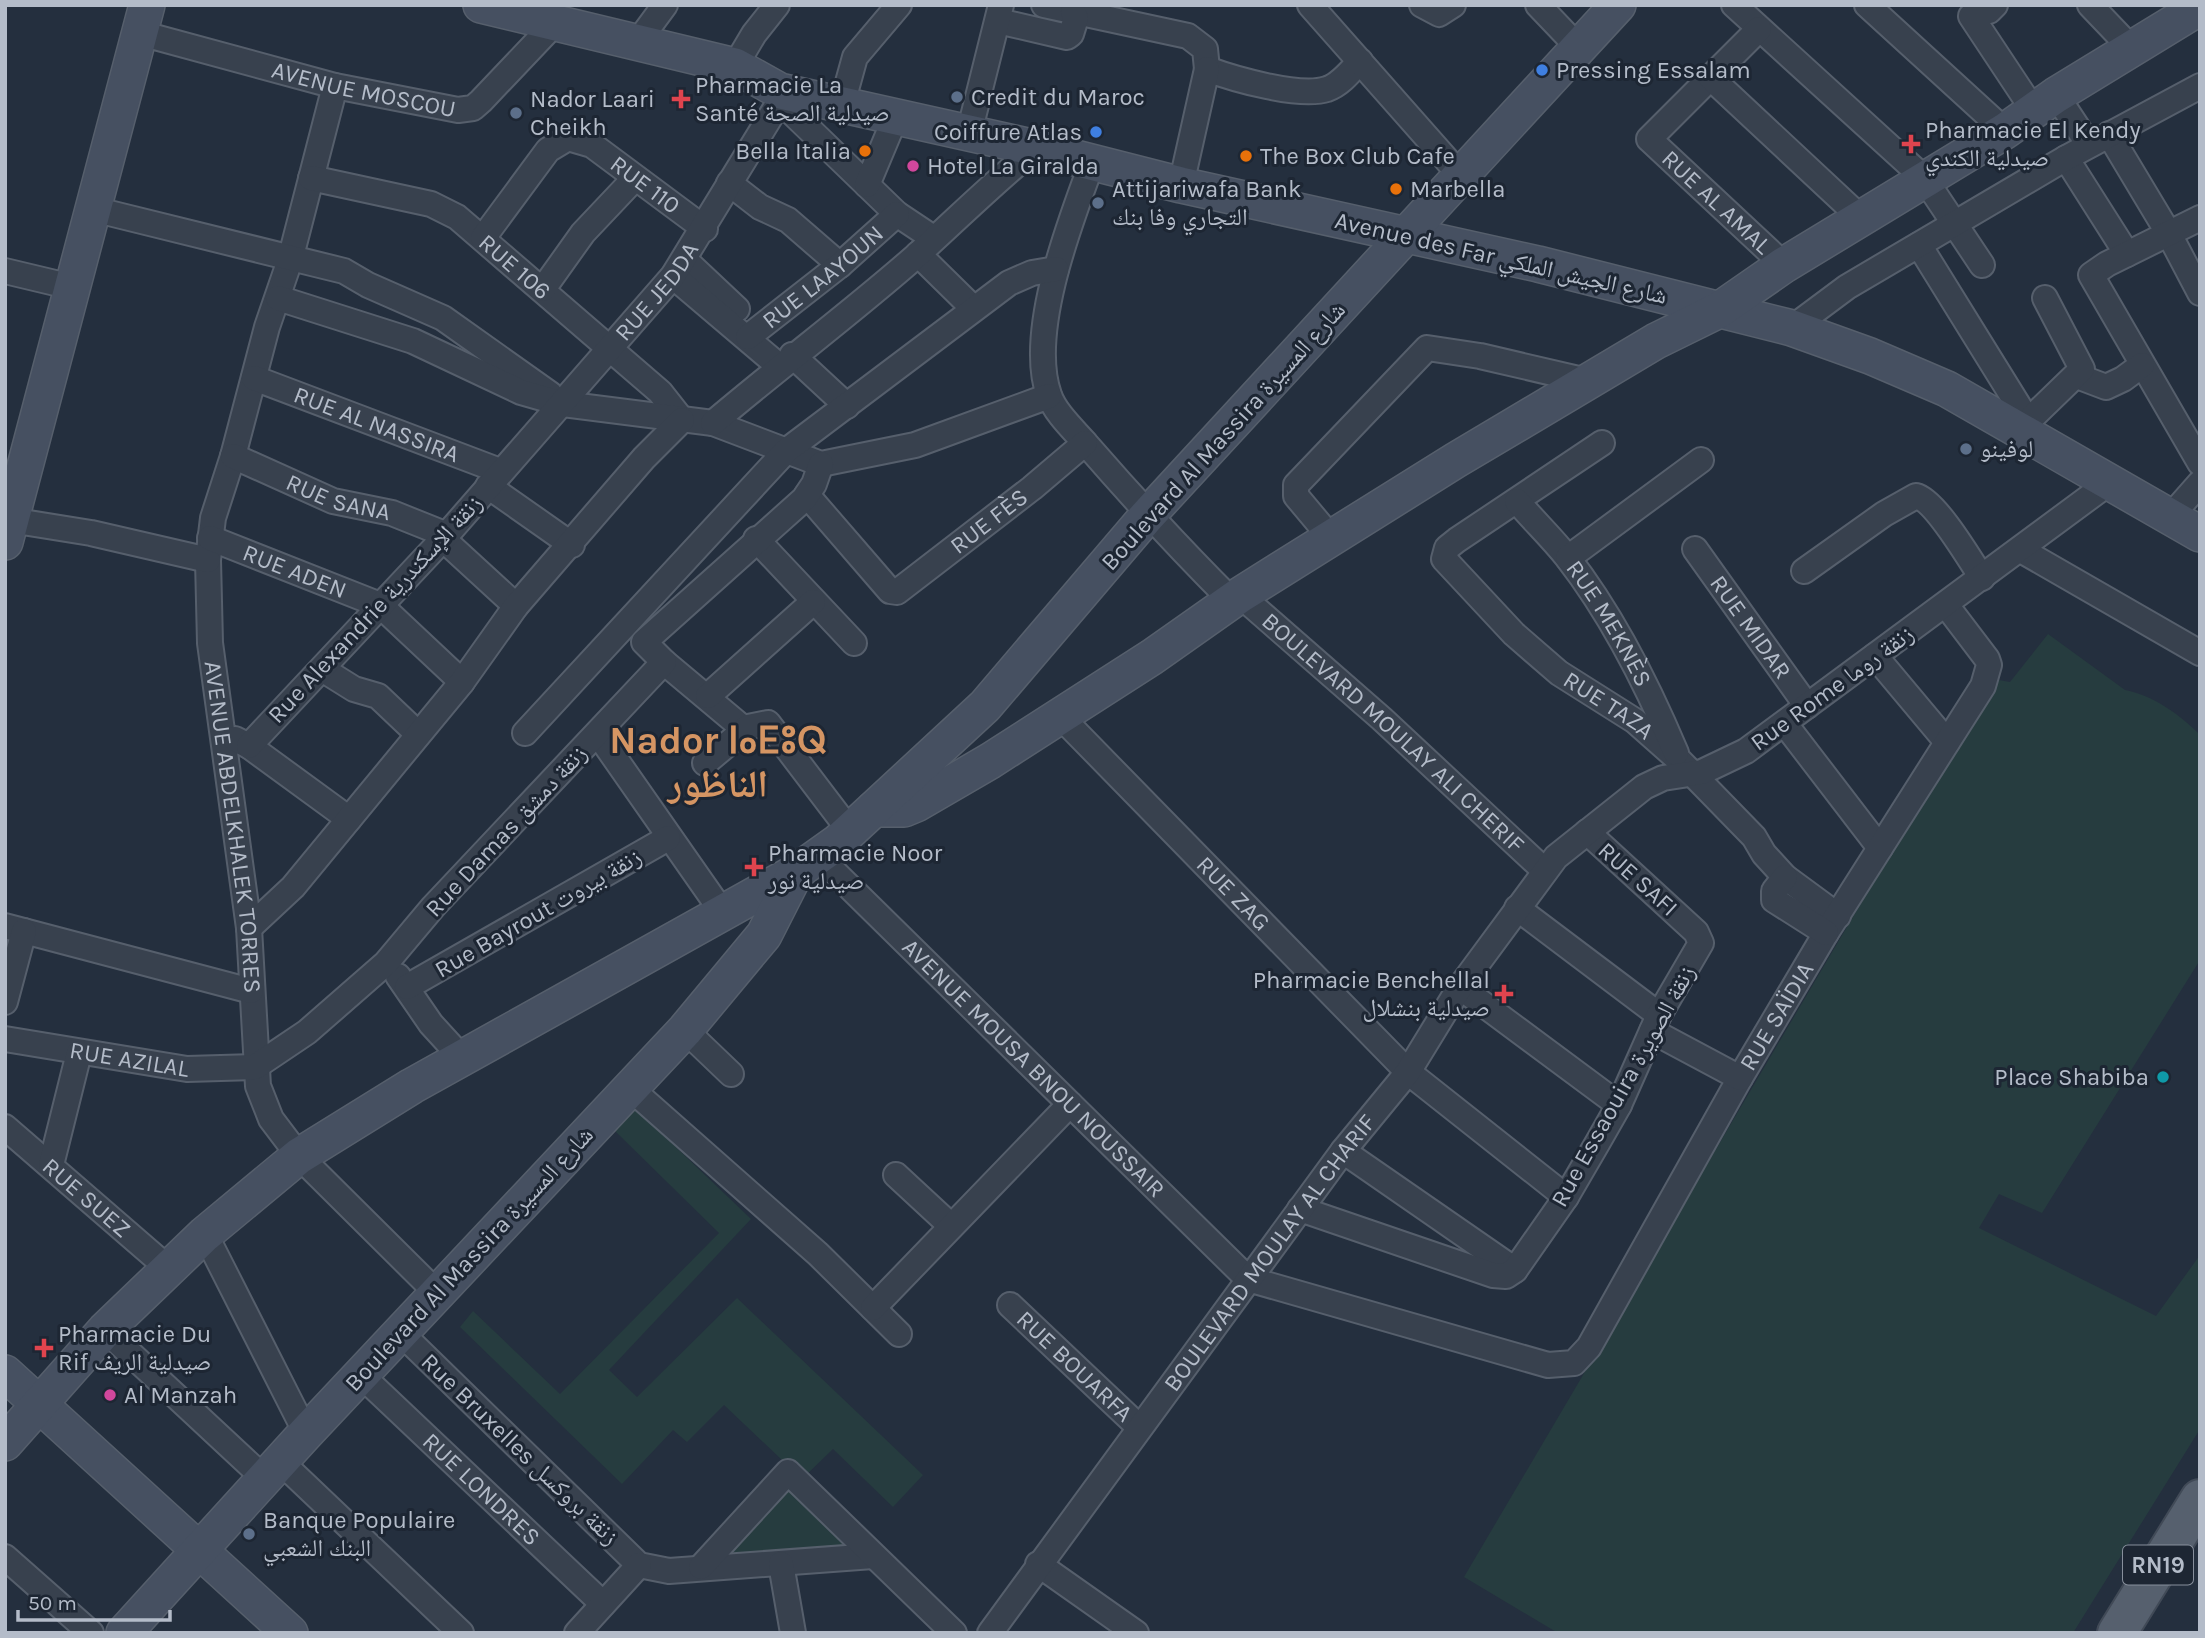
<svg xmlns="http://www.w3.org/2000/svg" width="2205" height="1638" font-family="Karla,'Noto Naskh Arabic','Noto Sans Tifinagh',sans-serif">
<style>
.green{fill:#263c3f}
.lines{fill:none;stroke-linecap:round;stroke-linejoin:round}
.street-casing{stroke:#565f6c;stroke-width:28}
.secondary-casing{stroke:#565f6c;stroke-width:38}
.primary-casing{stroke:#414a57;stroke-width:42}
.street{stroke:#38414e;stroke-width:24}
.secondary{stroke:#465061;stroke-width:35}
.primary{stroke:#56606e;stroke-width:38}
.shop-dot{fill:#3f7fe0;stroke:#1d2633;stroke-width:2.5}
.service-dot{fill:#5c6f8a;stroke:#1d2633;stroke-width:2.5}
.health-dot{fill:#e0444e;stroke:#1d2633;stroke-width:2.5}
.food-dot{fill:#e8710a;stroke:#1d2633;stroke-width:2.5}
.hotel-dot{fill:#d1479c;stroke:#1d2633;stroke-width:2.5}
.culture-dot{fill:#0f9aa8;stroke:#1d2633;stroke-width:2.5}
.labels{text-anchor:middle;stroke-width:6;stroke-linejoin:round;paint-order:stroke}
.shield{fill:#1d2633;stroke:#878f9c;stroke-width:2}
.shield-label{font-size:23px;font-weight:bold;fill:#b4bcc9}
.poi-label{font-size:24px;fill:#b4bcc9;stroke:#1d2633;text-anchor:start}
.street-label{font-size:24px;fill:#b4bcc9;stroke:#1d2633}
.town-label{font-size:38px;font-weight:bold;fill:#d59563;stroke:#1d2633}
</style>
<rect width="100%" height="100%" fill="#242f3e"/>
<g class="green">
<path d="M2048,634L2125,690C2154,696 2179,714 2200,735V960L2042,1213L1999,1194L1979,1228L2156,1316L2200,1255V1429L2073,1633H1558L1464,1577L1993,679L2010,682Z"/>
<path d="M636,1109L751,1219L609,1370L637,1397L737,1298L923,1475L893,1507L833,1449L802,1479L724,1405L687,1442L673,1430L622,1484L460,1327L473,1311L560,1394L719,1233L615,1131Z"/>
<path d="M783,1483L851,1548L714,1556Z"/>
</g>
<g class="lines">
<defs>
<g id="street">
<path d="M1044,5L1188,36L1205,49L1207,69C1234,79 1300,98 1327,89C1340,85 1351,71 1360,61"/>
<path d="M1310,5L1462,177"/>
<path d="M1422,5L1439,14L1453,5"/>
<path d="M1538,5L1579,48"/>
<path d="M1734,5L1924,178L1982,265"/>
<path d="M1867,5L2005,131"/>
<path d="M1995,5L1989,11L1971,16L2034,111"/>
<path d="M2090,5L2131,48"/>
<path d="M998,21L1067,37L1071,34L1076,18L1073,12"/>
<path id="s1" d="M1759,29L1649,139L1784,265"/>
<path id="s2" d="M140,33L335,86L458,110L473,108L481,101L555,23"/>
<path d="M637,43L665,5"/>
<path d="M735,66L754,34L777,5"/>
<path d="M1711,78L1861,218"/>
<path id="s3" d="M335,86L290,260L267,327L233,456L213,518L208,560L210,643L249,928L258,1086L271,1119L299,1156L438,1294"/>
<path d="M2056,95L2089,145"/>
<path d="M780,101L897,214L933,238"/>
<path d="M842,104L855,57L899,5"/>
<path d="M969,133L1001,5"/>
<path d="M2109,134L2169,234L2200,293"/>
<path d="M2066,158L2127,254"/>
<path d="M1092,163C1070,222 1027,333 1049,395C1055,413 1075,431 1087,445C1134,499 1182,551 1232,601"/>
<path id="s4" d="M311,178L431,204L457,217L660,392L682,420"/>
<path d="M729,183L760,207L788,220L840,265"/>
<path d="M867,185L896,116"/>
<path d="M1181,185L1207,69"/>
<path d="M93,209L344,271L368,285L443,318L550,394"/>
<path d="M2200,218L2107,264L2091,275L2200,463"/>
<path id="s5" d="M483,238L548,150L568,138L592,145L705,229"/>
<path d="M1919,245L2028,421"/>
<path d="M918,254L973,308"/>
<path d="M686,261L737,309"/>
<path d="M5,271L72,287"/>
<path d="M673,276L779,366"/>
<path d="M543,289L583,233L635,178"/>
<path d="M278,298L413,341L521,392L563,404L713,423L821,464L915,445L1049,396"/>
<path d="M1792,328L1847,287L2066,158L2200,86"/>
<path id="s6" d="M748,337L840,265L897,214"/>
<path d="M792,355L847,406"/>
<path d="M2077,376L2106,387L2123,379L2142,365"/>
<path id="s7" d="M254,378L500,471"/>
<path d="M713,423C780,366 850,314 916,256C956,220 994,182 1036,148"/>
<path d="M2020,429L2082,369L2045,298"/>
<path id="s8" d="M1602,443L1457,540L1447,548L1444,559L1514,634L1559,673L1635,721L1679,760L1754,837L1764,854L1785,877L1838,916"/>
<path id="s9" d="M233,456L333,501L392,513L447,535"/>
<path d="M488,486L572,545"/>
<path id="s10" d="M807,495L890,591L897,592L1032,488L1085,443"/>
<path id="s11" d="M1517,501C1533,520 1551,537 1567,557C1613,616 1647,684 1676,753"/>
<path d="M2170,517L2200,483"/>
<path d="M10,520L91,533L208,560"/>
<path id="s12" d="M210,538L380,605L462,682"/>
<path d="M443,539L516,606"/>
<path d="M756,539L854,643"/>
<path d="M1332,539L1296,496V485L1427,348L1480,356L1587,381"/>
<path id="s13" d="M1695,549L1807,706"/>
<path d="M2021,550L2200,653"/>
<path d="M1568,558L1701,460"/>
<path d="M1804,571L1884,514L1916,496C1935,500 1971,561 1982,578"/>
<path id="s14" d="M1240,595L1382,719L1545,871"/>
<path d="M1875,656L1947,742"/>
<path d="M664,662L744,729"/>
<path d="M322,669L354,689L378,696L418,734"/>
<path d="M708,696L813,602"/>
<path id="s15" d="M1060,716L1408,1072L1566,1197"/>
<path d="M1785,724L1880,848"/>
<path d="M525,733L786,451L1009,283L1032,273L1056,269"/>
<path d="M598,734L723,913"/>
<path d="M235,739L249,746L349,819"/>
<path id="s16" d="M249,746L443,539L673,276L780,101V91"/>
<path d="M705,763L748,727L768,723L850,831"/>
<path id="s17" d="M819,857L1248,1279L1548,1365L1574,1363L1589,1347L1740,1078L1826,933L1983,686L1989,665L1987,659L1946,605"/>
<path d="M1785,877L1774,891V900L1826,933"/>
<path d="M1517,908L1659,1015"/>
<path d="M5,926L251,991"/>
<path d="M249,928L293,887L462,682L516,606L644,458L682,420"/>
<path d="M398,976L431,1024L463,1059"/>
<path d="M407,987L668,838"/>
<path d="M1460,987L1619,1105"/>
<path d="M5,1002L24,931"/>
<path d="M685,1030L731,1074"/>
<path d="M1652,1031L1740,1078"/>
<path id="s18" d="M5,1039L187,1069L255,1067L307,1032L386,963L433,907L664,662L644,642L804,499L814,484L821,464"/>
<path d="M630,1088L818,1254L899,1334"/>
<path id="s19" d="M5,1127L169,1269"/>
<path d="M1343,1151L1515,1270"/>
<path d="M51,1165L79,1053"/>
<path d="M896,1175L950,1225"/>
<path d="M1300,1209L1493,1275L1506,1276L1515,1270L1566,1197L1598,1142L1619,1105L1659,1015L1701,943L1696,932L1587,832"/>
<path d="M205,1234L306,1433"/>
<path id="s20" d="M1010,1305L1139,1427"/>
<path d="M873,1308L1070,1104"/>
<path d="M105,1330L265,1479"/>
<path d="M401,1333L639,1565L669,1571L873,1556"/>
<path id="s21" d="M361,1375L603,1604"/>
<path d="M281,1462L461,1633"/>
<path d="M5,1557L91,1633"/>
<path d="M781,1564L793,1633"/>
<path d="M1038,1564L1136,1633"/>
<path d="M701,1567L788,1472L954,1633"/>
<path d="M577,1633L639,1565"/>
<path id="s22" d="M990,1633L1343,1151L1408,1072L1460,987L1556,857L1644,787L1663,778L1702,772L1746,751L2110,482"/>
</g>
<g id="secondary">
<path d="M481,5L735,66L780,91L1036,148L1181,185L1538,264L1792,328L1870,356L1947,389L2200,534"/>
<path d="M5,542L147,5"/>
<path d="M874,809H904L916,804L990,761L1152,657L1240,595L1456,460L1656,341L1719,310L1784,265L2005,131L2056,95L2200,7"/>
<path d="M5,1373L290,1633"/>
<path d="M5,1443L105,1330L205,1234L299,1156L412,1086L796,872L838,842L985,706L1147,516L1618,5"/>
<path d="M124,1633L306,1433L685,1030L764,935L796,872"/>
</g>
<path id="primary" d="M2117,1633L2200,1499"/>
</defs>
<use href="#street" class="street-casing"/>
<use href="#secondary" class="secondary-casing"/>
<use href="#primary" class="primary-casing"/>
<use href="#street" class="street"/>
<use href="#secondary" class="secondary"/>
<use href="#primary" class="primary"/>
</g>
<g class="shop-dot">
<circle cx="1542" cy="70" r="7"/>
<circle cx="1096" cy="132" r="7"/>
</g>
<g class="service-dot">
<circle cx="957" cy="97" r="7"/>
<circle cx="516" cy="113" r="7"/>
<circle cx="1098" cy="203" r="7"/>
<circle cx="1966" cy="449" r="7"/>
<circle cx="249" cy="1534" r="7"/>
</g>
<g class="health-dot">
<path d="M677.5 88.5h7v7h7v7h-7v7h-7v-7h-7v-7h7z"/>
<path d="M1907.5 133.5h7v7h7v7h-7v7h-7v-7h-7v-7h7z"/>
<path d="M750.5 856.5h7v7h7v7h-7v7h-7v-7h-7v-7h7z"/>
<path d="M1500.5 983.5h7v7h7v7h-7v7h-7v-7h-7v-7h7z"/>
<path d="M40.5 1337.5h7v7h7v7h-7v7h-7v-7h-7v-7h7z"/>
</g>
<g class="food-dot">
<circle cx="865" cy="151" r="7"/>
<circle cx="1246" cy="156" r="7"/>
<circle cx="1396" cy="189" r="7"/>
</g>
<g class="hotel-dot">
<circle cx="913" cy="166" r="7"/>
<circle cx="110" cy="1395" r="7"/>
</g>
<circle class="culture-dot" cx="2163" cy="1077" r="7"/>
<g class="labels">
<rect class="shield" x="2123" y="1545.5" width="70" height="39" rx="5"/>
<g class="shield-label">
<text x="2158" y="1573">RN19</text>
</g>
<g class="poi-label">
<text x="1556" y="78">Pressing Essalam</text>
<text x="695" y="93">Pharmacie La<tspan x="695" dy="28">Santé صيدلية الصحة</tspan></text>
<text x="971" y="105">Credit du Maroc</text>
<text x="530" y="107">Nador Laari<tspan x="530" dy="28">Cheikh</tspan></text>
<text x="1925" y="138">Pharmacie El Kendy<tspan x="1925" dy="28">صيدلية الكندي</tspan></text>
<text x="1082" y="140" text-anchor="end">Coiffure Atlas</text>
<text x="851" y="159" text-anchor="end">Bella Italia</text>
<text x="1260" y="164">The Box Club Cafe</text>
<text x="927" y="174">Hotel La Giralda</text>
<text x="1112" y="197">Attijariwafa Bank<tspan x="1112" dy="28">التجاري وفا بنك</tspan></text>
<text x="1410" y="197">Marbella</text>
<text x="1980" y="457">لوفينو</text>
<text x="768" y="861">Pharmacie Noor<tspan x="768" dy="28">صيدلية نور</tspan></text>
<text x="1490" y="988" text-anchor="end">Pharmacie Benchellal<tspan x="1490" dy="28">صيدلية بنشلال</tspan></text>
<text x="2149" y="1085" text-anchor="end">Place Shabiba</text>
<text x="58" y="1342">Pharmacie Du<tspan x="58" dy="28">Rif صيدلية الريف</tspan></text>
<text x="124" y="1403">Al Manzah</text>
<text x="263" y="1528">Banque Populaire<tspan x="263" dy="28">البنك الشعبي</tspan></text>
</g>
<g class="street-label">
<text dy="8" stroke="none"><textPath href="#s2" startOffset="231">AVENUE MOSCOU</textPath></text>
<text dy="8" stroke="none"><textPath href="#s5" startOffset="224">RUE 110</textPath></text>
<text dy="8" stroke="none"><textPath href="#s1" startOffset="248">RUE AL AMAL</textPath></text>
<text transform="translate(1501 258) rotate(13)" y="8">Avenue des Far شارع الجيش الملكي</text>
<text dy="8" stroke="none"><textPath href="#s4" startOffset="228">RUE 106</textPath></text>
<text dy="8" stroke="none"><textPath href="#s6" startOffset="96">RUE LAAYOUN</textPath></text>
<text dy="8" stroke="none"><textPath href="#s16" startOffset="611">RUE JEDDA</textPath></text>
<text dy="8" stroke="none"><textPath href="#s7" startOffset="131">RUE AL NASSIRA</textPath></text>
<text transform="translate(1223 436) rotate(-48)" y="8">Boulevard Al Massira شارع المسيرة</text>
<text dy="8" stroke="none"><textPath href="#s9" startOffset="114">RUE SANA</textPath></text>
<text dy="8" stroke="none"><textPath href="#s10" startOffset="250">RUE FÈS</textPath></text>
<text dy="8" stroke="none"><textPath href="#s12" startOffset="91">RUE ADEN</textPath></text>
<text transform="translate(375 609) rotate(-47)" y="8">Rue Alexandrie زنقة الإسكندرية</text>
<text dy="8" stroke="none"><textPath href="#s11" startOffset="154">RUE MEKNÈS</textPath></text>
<text dy="8" stroke="none"><textPath href="#s13" startOffset="96">RUE MIDAR</textPath></text>
<text transform="translate(1832 688) rotate(-36)" y="8">Rue Rome زنقة روما</text>
<text dy="8" stroke="none"><textPath href="#s8" startOffset="420">RUE TAZA</textPath></text>
<text dy="8" stroke="none"><textPath href="#s14" startOffset="206">BOULEVARD MOULAY ALI CHERIF</textPath></text>
<text dy="8" stroke="none"><textPath href="#s3" startOffset="760">AVENUE ABDELKHALEK TORRES</textPath></text>
<text transform="translate(506 831) rotate(-47)" y="8">Rue Damas زنقة دمشق</text>
<text transform="translate(1638 879) rotate(42)" y="8">RUE SAFI</text>
<text dy="8" stroke="none"><textPath href="#s15" startOffset="248">RUE ZAG</textPath></text>
<text transform="translate(538 913) rotate(-30)" y="8">Rue Bayrout زنقة بيروت</text>
<text dy="8" stroke="none"><textPath href="#s17" startOffset="1342">RUE SAÏDIA</textPath></text>
<text dy="8" stroke="none"><textPath href="#s18" startOffset="126">RUE AZILAL</textPath></text>
<text dy="8" stroke="none"><textPath href="#s17" startOffset="301">AVENUE MOUSA BNOU NOUSSAIR</textPath></text>
<text transform="translate(1623 1086) rotate(-61)" y="8">Rue Essaouira زنقة الصويرة</text>
<text dy="8" stroke="none"><textPath href="#s19" startOffset="108">RUE SUEZ</textPath></text>
<text dy="8" stroke="none"><textPath href="#s22" startOffset="472">BOULEVARD MOULAY AL CHARIF</textPath></text>
<text transform="translate(469 1259) rotate(-47)" y="8">Boulevard Al Massira شارع المسيرة</text>
<text dy="8" stroke="none"><textPath href="#s20" startOffset="89">RUE BOUARFA</textPath></text>
<text transform="translate(520 1449) rotate(44)" y="8">Rue Bruxelles زنقة بروكسل</text>
<text dy="8" stroke="none"><textPath href="#s21" startOffset="166">RUE LONDRES</textPath></text>
</g>
<g class="town-label">
<text x="718" y="753">Nador ⵏⴰⴹⵓⵕ<tspan x="718" dy="44">الناظور</tspan></text>
</g>
</g>
<rect width="2205" height="1638" fill="none" stroke="#b4bcc9" stroke-width="14"/>
<path d="M18 1610v10h152v-10" fill="none" stroke="#b4bcc9" stroke-width="3.5"/>
<text x="28" y="1610" font-size="21" fill="#b4bcc9" stroke="#1d2633" stroke-width="5" paint-order="stroke">50 m</text>
</svg>
